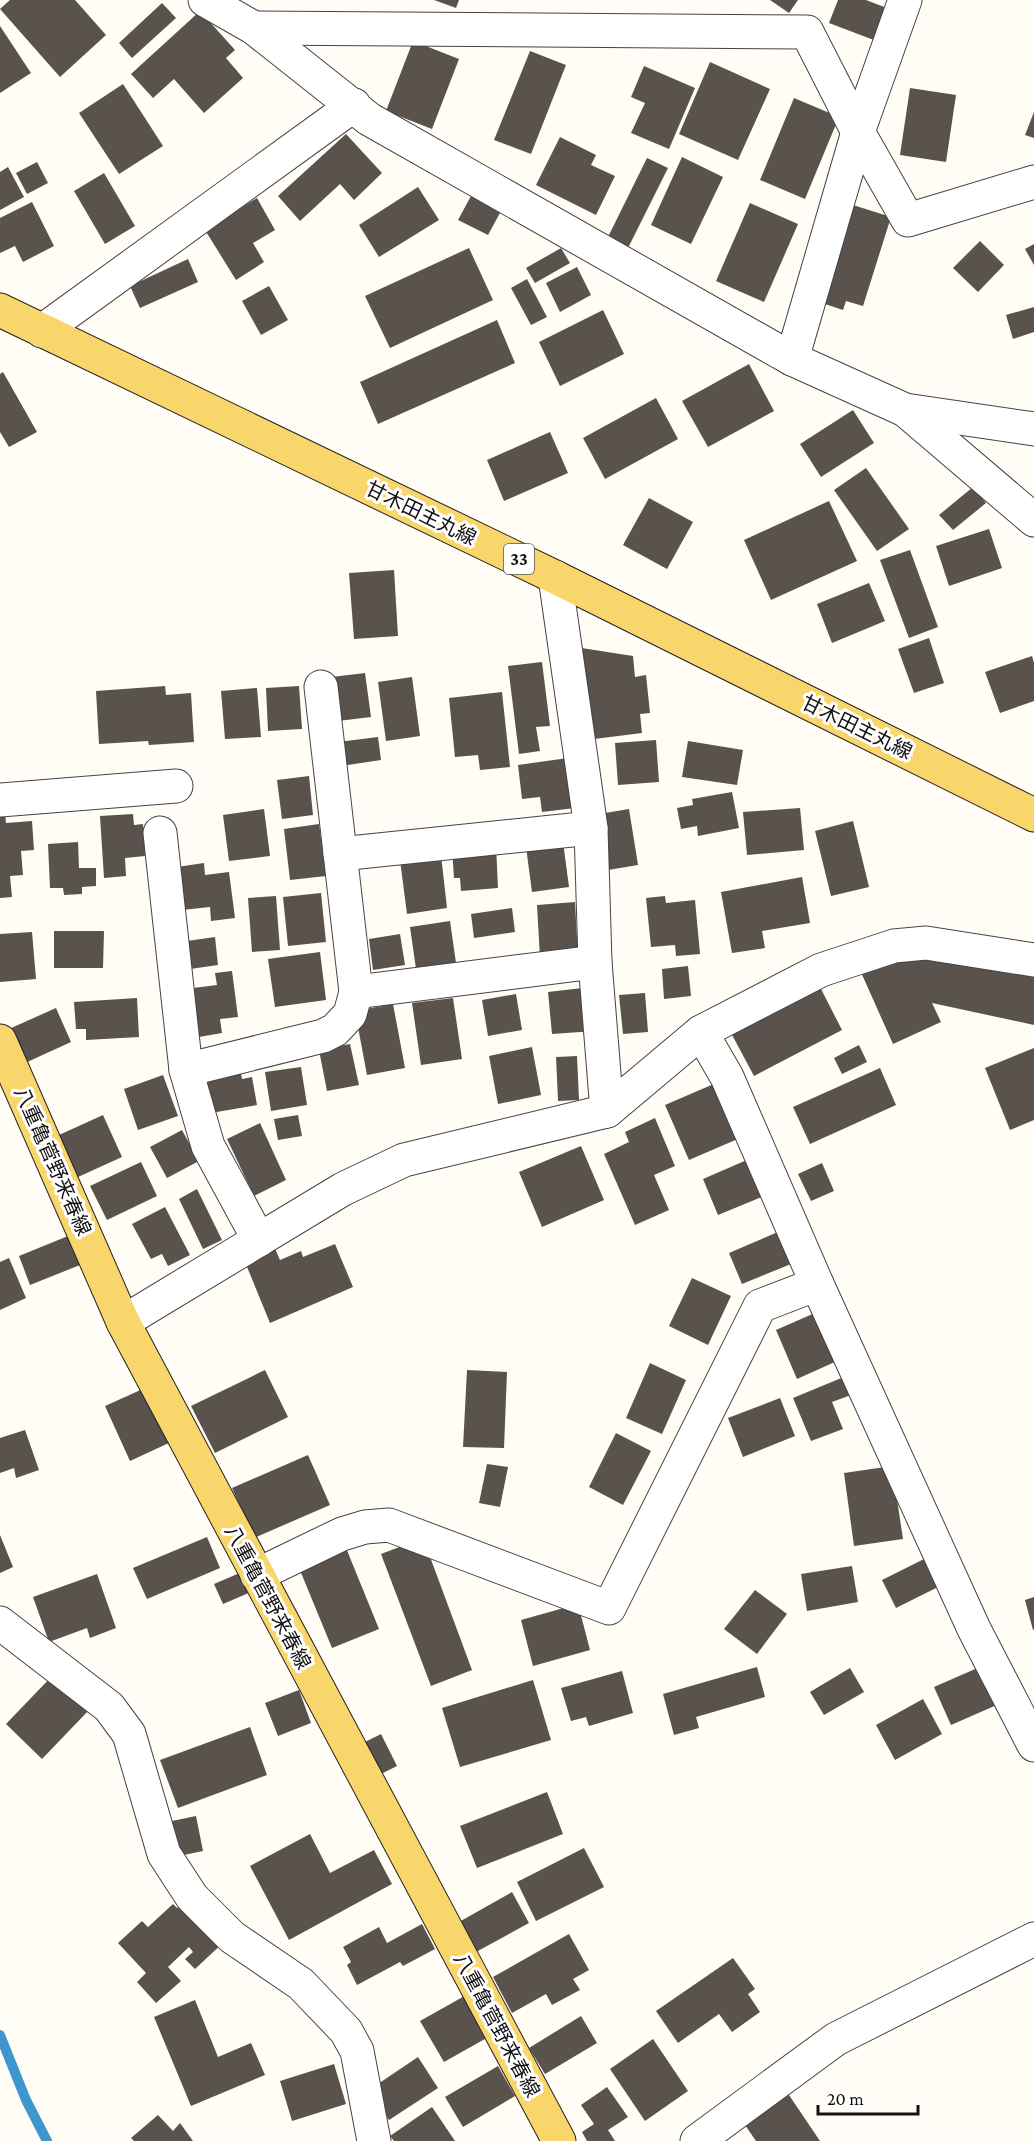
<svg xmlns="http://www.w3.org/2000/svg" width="1034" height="2141" font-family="'Crimson Pro','Noto Sans JP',serif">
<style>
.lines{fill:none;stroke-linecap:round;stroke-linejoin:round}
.stream{stroke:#3f96cf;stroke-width:10}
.building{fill:#5a524d}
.minor-casing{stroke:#444;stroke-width:35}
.major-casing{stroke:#222;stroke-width:35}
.minor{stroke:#fff;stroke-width:33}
.major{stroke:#f9d66b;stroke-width:33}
.labels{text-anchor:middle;stroke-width:6;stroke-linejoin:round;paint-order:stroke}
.shield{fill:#fff;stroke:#585858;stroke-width:1.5}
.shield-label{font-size:18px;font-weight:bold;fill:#111}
.street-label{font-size:20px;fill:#111;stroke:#fff}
</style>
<rect width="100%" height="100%" fill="#fffdf5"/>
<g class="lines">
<path class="stream" d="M0,2035L26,2100L47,2141"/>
</g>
<g class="building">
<path d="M10,0H75L106,35L60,77L0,9Z"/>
<path d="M434,0H459L456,8Z"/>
<path d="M770,0H798L789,13Z"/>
<path d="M838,0H866L892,10L879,42L829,23Z"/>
<path d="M162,3L176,18L132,58L119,43Z"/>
<path d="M200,11L235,50L226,58L243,78L204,113L174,79L153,98L131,74Z"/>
<path d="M0,26L31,73L0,93Z"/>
<path d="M413,41L459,59L432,129L386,111Z"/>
<path d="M530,51L566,65L531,154L494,140Z"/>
<path d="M710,62L770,89L738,160L679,134Z"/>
<path d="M644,66L695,88L669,149L631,133L645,103L631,97Z"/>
<path d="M123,84L163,146L119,174L79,113Z"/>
<path d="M910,88L956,95L946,162L900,155Z"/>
<path d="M794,98L839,117L805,199L760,180Z"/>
<path d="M1034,112V138L1025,135Z"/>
<path d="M346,134L382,173L354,200L340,184L300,221L278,196Z"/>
<path d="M560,137L596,155L591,165L615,176L596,215L536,185Z"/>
<path d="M682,157L723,177L691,244L651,225Z"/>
<path d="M647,158L668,168L628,248L608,237Z"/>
<path d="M37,162L48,183L27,194L16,173Z"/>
<path d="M8,167L24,197L0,210V172Z"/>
<path d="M104,173L135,226L105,244L74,191Z"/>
<path d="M418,187L439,220L379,257L359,225Z"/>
<path d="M471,196L501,211L488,235L458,220Z"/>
<path d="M257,198L275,230L253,243L264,262L236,280L205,230Z"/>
<path d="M32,202L54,246L23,262L15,246L0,253V218Z"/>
<path d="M750,203L798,224L764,302L716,281Z"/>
<path d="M853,205L891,217L863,306L846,301L843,310L822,303Z"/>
<path d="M980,241L1004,265L978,292L953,268Z"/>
<path d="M1034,244V265L1025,249Z"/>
<path d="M469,248L493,300L390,348L365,296Z"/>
<path d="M561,248L570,263L535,283L526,268Z"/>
<path d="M188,259L198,282L140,308L130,286Z"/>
<path d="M577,267L591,295L560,312L546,283Z"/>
<path d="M527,279L547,317L531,325L511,288Z"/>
<path d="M269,286L288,320L261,335L242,301Z"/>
<path d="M1034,307V332L1013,339L1006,315Z"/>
<path d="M603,310L624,354L560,386L539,342Z"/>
<path d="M497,320L515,363L378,424L360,382Z"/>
<path d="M749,364L774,411L708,447L682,401Z"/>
<path d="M3,372L37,432L9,447L0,432V374Z"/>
<path d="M656,398L678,439L605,479L583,438Z"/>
<path d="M853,410L874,443L821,477L800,444Z"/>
<path d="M550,432L568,473L504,501L487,460Z"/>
<path d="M866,468L909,529L877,551L834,490Z"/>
<path d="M973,487L986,503L953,530L939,515Z"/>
<path d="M649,498L693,522L667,569L623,545Z"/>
<path d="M829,501L857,561L771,600L744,540Z"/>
<path d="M989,529L1002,568L949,586L936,546Z"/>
<path d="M910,550L938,627L909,638L880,560Z"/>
<path d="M394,570L398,636L354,639L349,573Z"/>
<path d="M869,583L885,621L832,643L817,604Z"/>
<path d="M929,638L944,683L914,693L898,649Z"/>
<path d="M575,647L633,656L635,677L646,675L650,713L640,714L642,733L586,740Z"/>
<path d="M1032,656L1034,663V701L1000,713L985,672Z"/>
<path d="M542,662L550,726L536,727L540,751L519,754L508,666Z"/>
<path d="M365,673L371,717L338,721L332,677Z"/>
<path d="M412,677L420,736L386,741L378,682Z"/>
<path d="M165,686L166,695L191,693L194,742L149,745L148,741L99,744L96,691Z"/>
<path d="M299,686L302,729L268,731L266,688Z"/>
<path d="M257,688L261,737L225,739L221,691Z"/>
<path d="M502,692L510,767L480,770L478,755L455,757L449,698Z"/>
<path d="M378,737L381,760L341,766L338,742Z"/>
<path d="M656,740L659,782L618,785L615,743Z"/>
<path d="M688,741L743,750L737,785L682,777Z"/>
<path d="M568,758L575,808L542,812L540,797L522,799L518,765Z"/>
<path d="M309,776L313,815L282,819L277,780Z"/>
<path d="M732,792L739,828L698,836L697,826L681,829L677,808L693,805L692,799Z"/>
<path d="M800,808L804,850L747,855L743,812Z"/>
<path d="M264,809L270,856L229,861L223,815Z"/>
<path d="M629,809L638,865L602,871L593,815Z"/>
<path d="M5,813L6,823L32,821L34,850L21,851L23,875L10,876L12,897L0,898V814Z"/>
<path d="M133,814L134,825L143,824L145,856L125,858L126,876L104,878L100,816Z"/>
<path d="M853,821L869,887L831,896L815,831Z"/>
<path d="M319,824L326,876L290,880L284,829Z"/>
<path d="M78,842L79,868H96V886L82,887V894L64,895L63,888H50L48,844Z"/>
<path d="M563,842L569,887L532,892L526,847Z"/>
<path d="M496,845L498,888L461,891L460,878H454L452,848Z"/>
<path d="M441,855L447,908L407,914L400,860Z"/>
<path d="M204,863L205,875L229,872L235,918L211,921L210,907L182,910L177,867Z"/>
<path d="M802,877L810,923L762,931L765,948L732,953L721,892Z"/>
<path d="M321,893L326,942L288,946L283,897Z"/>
<path d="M276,896L280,950L252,952L248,898Z"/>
<path d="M665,896L666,903L695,900L700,954L676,956L675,945L651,947L646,898Z"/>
<path d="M575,902L578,956L540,958L537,905Z"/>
<path d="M512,908L515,932L474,938L471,914Z"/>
<path d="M450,921L456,963L416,969L410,927Z"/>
<path d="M54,931H104L103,968H54Z"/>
<path d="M32,932L36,979L0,982V934Z"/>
<path d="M400,934L405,965L373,970L369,939Z"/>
<path d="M215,937L218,965L190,969L187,941Z"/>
<path d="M908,949L1034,977V1025L932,1003L941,1022L893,1044L860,970Z"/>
<path d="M320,952L326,1000L275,1007L268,959Z"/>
<path d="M688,966L691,996L664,999L662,969Z"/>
<path d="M232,971L238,1017L220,1019L222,1033L199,1037L193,988L217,985L215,973Z"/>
<path d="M591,987L595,1031L552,1034L548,992Z"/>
<path d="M820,987L842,1030L754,1076L731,1033Z"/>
<path d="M645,993L648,1032L623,1034L619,995Z"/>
<path d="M516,994L522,1030L488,1036L482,1000Z"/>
<path d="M137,998L139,1037L86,1040V1029H76L74,1002Z"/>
<path d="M453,998L462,1059L421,1065L412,1003Z"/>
<path d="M393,1004L405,1068L367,1075L355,1011Z"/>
<path d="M56,1008L71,1042L25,1063L9,1029Z"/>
<path d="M350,1044L359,1085L327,1091L319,1050Z"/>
<path d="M859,1045L867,1062L842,1074L834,1058Z"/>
<path d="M532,1047L541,1095L498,1104L489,1056Z"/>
<path d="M1034,1048V1120L1010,1130L985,1068Z"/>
<path d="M577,1056L579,1100L558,1101L556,1057Z"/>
<path d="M240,1067L242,1079L252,1077L257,1105L211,1113L204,1073Z"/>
<path d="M301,1067L307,1105L271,1111L265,1072Z"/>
<path d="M880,1068L896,1105L810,1144L793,1107Z"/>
<path d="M163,1075L178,1116L138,1130L124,1089Z"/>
<path d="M716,1083L740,1138L689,1160L665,1105Z"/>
<path d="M103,1115L122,1157L78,1177L59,1135Z"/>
<path d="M298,1115L302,1136L278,1140L274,1119Z"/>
<path d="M655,1118L675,1166L654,1175L669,1210L635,1225L604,1154L629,1142L625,1132Z"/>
<path d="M260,1123L286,1180L254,1196L227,1139Z"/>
<path d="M182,1130L199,1161L167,1178L150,1147Z"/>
<path d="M581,1146L604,1200L542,1227L519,1172Z"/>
<path d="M756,1156L771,1193L718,1215L703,1179Z"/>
<path d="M141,1162L157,1196L107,1220L90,1186Z"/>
<path d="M822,1163L834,1191L811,1201L798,1174Z"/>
<path d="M197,1189L222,1240L203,1249L179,1199Z"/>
<path d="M165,1207L190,1255L168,1266L162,1254L151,1259L132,1224Z"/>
<path d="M778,1232L791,1264L742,1284L729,1253Z"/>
<path d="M68,1236L80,1265L30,1285L19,1256Z"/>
<path d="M273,1244L280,1260L301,1251L303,1257L335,1244L353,1287L270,1323L243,1257Z"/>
<path d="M9,1258L26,1298L0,1310V1262Z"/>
<path d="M692,1278L731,1296L708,1345L669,1326Z"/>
<path d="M817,1312L837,1361L797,1379L776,1330Z"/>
<path d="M650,1363L686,1380L662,1434L626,1418Z"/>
<path d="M265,1370L288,1417L215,1453L191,1406Z"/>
<path d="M467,1370L507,1372L504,1448L463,1447Z"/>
<path d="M851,1374L859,1392L832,1402L843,1429L811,1441L793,1398Z"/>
<path d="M145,1388L171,1442L130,1461L105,1406Z"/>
<path d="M780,1398L795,1436L743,1457L728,1418Z"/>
<path d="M25,1430L39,1470L16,1478L14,1468L0,1473V1438Z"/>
<path d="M616,1433L651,1451L623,1505L589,1487Z"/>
<path d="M308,1455L330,1505L254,1538L232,1488Z"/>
<path d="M487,1464L508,1467L500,1507L479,1503Z"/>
<path d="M892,1466L903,1539L854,1546L844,1473Z"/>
<path d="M0,1535L13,1567L0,1573Z"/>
<path d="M207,1537L220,1568L147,1599L133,1568Z"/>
<path d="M423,1538L472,1670L431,1686L381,1554Z"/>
<path d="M344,1543L379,1629L332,1648L297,1563Z"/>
<path d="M928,1557L942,1585L896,1608L882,1580Z"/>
<path d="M852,1566L858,1602L807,1611L801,1574Z"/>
<path d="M242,1572L251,1592L223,1604L214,1584Z"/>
<path d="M97,1574L116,1628L90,1638L87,1628L49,1642L33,1597Z"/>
<path d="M755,1590L787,1614L757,1654L724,1629Z"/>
<path d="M1034,1597V1629L1033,1630L1025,1600Z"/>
<path d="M578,1604L590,1650L533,1666L521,1620Z"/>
<path d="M982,1666L999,1704L951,1725L934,1687Z"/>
<path d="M757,1667L765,1697L696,1717L699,1728L674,1735L663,1694Z"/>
<path d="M850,1668L864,1692L824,1715L810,1692Z"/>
<path d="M622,1671L633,1713L589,1726L586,1717L571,1721L561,1688Z"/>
<path d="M54,1674L90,1709L42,1759L6,1724Z"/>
<path d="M533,1680L551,1740L460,1767L442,1708Z"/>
<path d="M299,1690L311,1723L278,1736L265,1703Z"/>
<path d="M923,1699L942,1734L895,1760L876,1725Z"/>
<path d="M250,1727L267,1775L178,1808L160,1760Z"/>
<path d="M381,1734L397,1766L377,1776L361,1744Z"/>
<path d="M547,1792L563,1834L477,1868L460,1826Z"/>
<path d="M196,1816L203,1851L179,1856L172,1821Z"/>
<path d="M310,1834L330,1873L374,1850L392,1884L289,1940L250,1866Z"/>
<path d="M584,1848L604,1887L536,1921L517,1882Z"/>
<path d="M512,1892L529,1923L476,1952L459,1922Z"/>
<path d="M187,1899L225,1941L195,1969L185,1959L193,1952L189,1947L168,1967L181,1981L156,2003L137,1982L146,1973L118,1943L142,1921L148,1927L173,1904L177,1908Z"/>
<path d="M422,1924L435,1949L403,1966L400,1962L357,1985L347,1965L351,1962L343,1947L379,1927L387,1943Z"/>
<path d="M569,1934L589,1970L573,1979L580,1990L552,2005L546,1994L512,2013L493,1977Z"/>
<path d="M733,1958L755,1989L748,1994L760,2012L732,2032L719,2014L678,2043L656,2011Z"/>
<path d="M468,1994L492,2035L444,2062L420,2021Z"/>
<path d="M195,2000L218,2057L251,2043L265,2075L191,2106L154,2017Z"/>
<path d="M581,2016L597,2043L545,2074L529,2048Z"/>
<path d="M653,2039L688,2091L645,2121L610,2069Z"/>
<path d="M418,2057L438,2088L389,2120L369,2090Z"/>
<path d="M334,2064L346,2104L292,2121L280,2081Z"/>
<path d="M498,2066L515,2096L463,2127L445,2097Z"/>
<path d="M607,2087L628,2117L608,2130L615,2141H587L582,2132L594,2124L581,2105Z"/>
<path d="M789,2095L820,2141H756L745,2125Z"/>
<path d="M432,2107L455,2141H394L390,2136Z"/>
<path d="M158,2115L173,2131L180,2123L193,2141H134L131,2138Z"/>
</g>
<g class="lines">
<defs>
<g id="minor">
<path d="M205,0L254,28L369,119L792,359L905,410L1034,429"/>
<path d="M254,28L807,32L858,132L908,220L1034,182"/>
<path d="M42,331L354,105"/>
<path d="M792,359L858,132L905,0"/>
<path d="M905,410L1034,520"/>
<path d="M555,577L591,828L595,962L607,1111"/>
<path d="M0,800L176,786"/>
<path d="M160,833L186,1070L208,1146L259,1240"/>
<path d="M340,854L591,828"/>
<path d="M356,992L595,962"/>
<path d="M186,1070L323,1036L335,1030L350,1014L356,992L321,687"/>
<path d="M817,1284L974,1629L1034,1745"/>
<path d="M123,1322L343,1189L404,1160L607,1111L701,1032L821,970L894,946L926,943L1034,960"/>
<path d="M257,1575L342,1534L365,1527L389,1525L609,1608L760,1306L817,1284L727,1077L701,1032"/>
<path d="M0,1623L109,1707L129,1734L164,1854L192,1897L232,1937L301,1984L346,2031L357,2051L374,2141"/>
<path d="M697,2141L836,2039L1034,1939"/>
</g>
<g id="major">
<path d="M0,310L555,577L1034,815"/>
<path d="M0,1041L123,1322L559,2141"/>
</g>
</defs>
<use href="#minor" class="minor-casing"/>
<use href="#major" class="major-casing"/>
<use href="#minor" class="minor"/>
<use href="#major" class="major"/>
</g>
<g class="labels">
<rect class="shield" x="504" y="544" width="30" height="30" rx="4.5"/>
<g class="shield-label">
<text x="519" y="565">33</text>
</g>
<g class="street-label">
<text transform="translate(421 513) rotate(26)" y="7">甘木田主丸線</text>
<text transform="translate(857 727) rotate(26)" y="7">甘木田主丸線</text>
<text transform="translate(53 1161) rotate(66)" y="7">八重亀菅野来春線</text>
<text transform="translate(268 1597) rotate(62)" y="7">八重亀菅野来春線</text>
<text transform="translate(497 2025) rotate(62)" y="7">八重亀菅野来春線</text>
</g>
</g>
<path d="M818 2105v9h100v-9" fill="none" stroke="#111111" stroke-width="3"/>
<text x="827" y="2105" font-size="18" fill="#111111" stroke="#ffffff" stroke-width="4.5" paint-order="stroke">20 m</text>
</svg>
